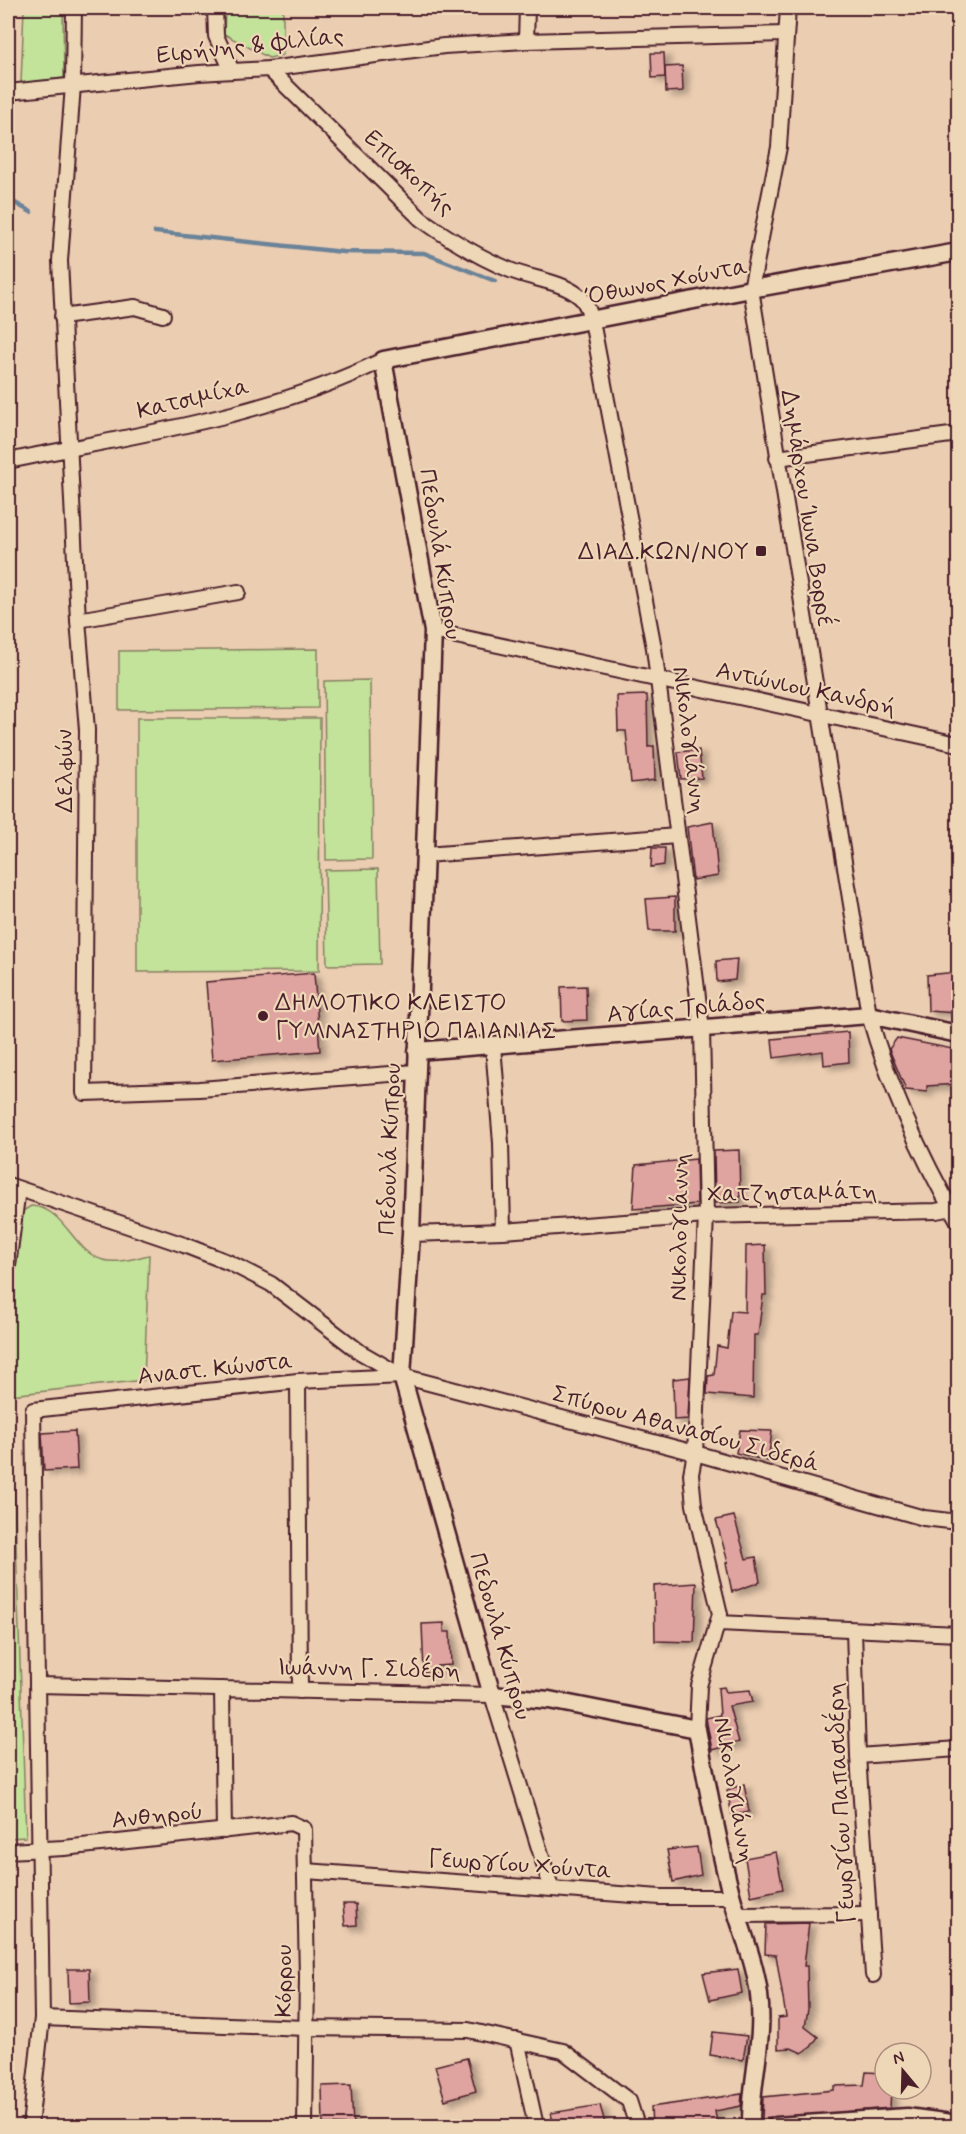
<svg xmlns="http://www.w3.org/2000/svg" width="966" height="2134" font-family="Mynerve,sans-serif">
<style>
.green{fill:#c3e29a;stroke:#868062;stroke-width:1.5}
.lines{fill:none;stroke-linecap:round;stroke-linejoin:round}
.stream{stroke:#6b8399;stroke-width:4.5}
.building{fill:#dfa49f;stroke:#4a1f2b;stroke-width:1.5;filter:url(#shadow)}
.minor-casing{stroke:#4a1f2b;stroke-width:18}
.tertiary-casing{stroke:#4a1f2b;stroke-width:21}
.minor{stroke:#eed7b6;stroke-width:14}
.tertiary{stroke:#eed7b6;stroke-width:16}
.poi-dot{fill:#4a1f2b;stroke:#eed7b6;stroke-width:2}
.labels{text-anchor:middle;stroke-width:4.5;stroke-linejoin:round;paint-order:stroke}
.street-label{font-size:24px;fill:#4a1f2b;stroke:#eed7b6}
.poi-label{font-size:24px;fill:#4a1f2b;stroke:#eed7b6;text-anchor:end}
</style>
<defs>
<filter id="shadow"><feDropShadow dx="6" dy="4" stdDeviation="3" flood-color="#0004"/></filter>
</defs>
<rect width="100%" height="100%" fill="#ebcdb1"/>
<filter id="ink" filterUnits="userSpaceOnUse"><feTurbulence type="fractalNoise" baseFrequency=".0167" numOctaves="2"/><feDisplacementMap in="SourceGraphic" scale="12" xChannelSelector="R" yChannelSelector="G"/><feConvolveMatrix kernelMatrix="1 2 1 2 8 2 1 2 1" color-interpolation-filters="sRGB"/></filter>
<g filter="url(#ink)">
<g class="green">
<path d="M24,8H63L64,78L21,83Z"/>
<path d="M225,8H283V55L269,58L224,34Z"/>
<path d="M318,649V708L119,710V651Z"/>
<path d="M370,680L372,859L326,860L324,681Z"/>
<path d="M137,718H320L319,971L137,972Z"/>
<path d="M378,869L380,964L327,965L325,870Z"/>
<path d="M31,1206C65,1207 72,1251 103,1260C118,1264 135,1258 149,1255L144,1380L11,1395L26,1837L8,1838V1310L16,1215Z"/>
</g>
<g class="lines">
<g class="stream">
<path d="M8,199L31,212"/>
<path d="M155,232L343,252L424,253L495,281"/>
</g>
</g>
<g class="building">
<path d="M651,53H664L665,77L652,78Z"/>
<path d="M682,66L683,91L666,92L665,67Z"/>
<path d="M647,695L648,747L654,746L655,780L631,783L626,731H618L617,696Z"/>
<path d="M699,750L702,778L681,779L678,752Z"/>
<path d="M713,822L718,876L693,880L687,827Z"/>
<path d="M652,848H665L664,865L651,867Z"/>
<path d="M675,897V931H649L646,899Z"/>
<path d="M737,959L735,980L717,982L716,961Z"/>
<path d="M957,972V1013L928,1011L927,975Z"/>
<path d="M314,973L320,1051L212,1060L206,982Z"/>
<path d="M586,986L587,1020L562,1021L561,987Z"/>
<path d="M848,1032L849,1062L824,1065L823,1051L774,1058L772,1039Z"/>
<path d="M897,1038L958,1050V1084L927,1086V1092L906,1090L889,1049Z"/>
<path d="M739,1150L740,1202L715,1203L714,1151Z"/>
<path d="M696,1159L697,1204L633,1209L636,1165Z"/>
<path d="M765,1245L766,1295H763L758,1335H754L753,1398L707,1394L708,1376L714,1375L717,1346L727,1348L731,1311L745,1312L746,1246Z"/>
<path d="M690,1377L688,1419L674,1420L673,1379Z"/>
<path d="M740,1430L772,1431L768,1461L736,1453Z"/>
<path d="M75,1431L77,1469L44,1471L42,1433Z"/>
<path d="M734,1516L746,1559L756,1557L760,1582L732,1592L726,1563L728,1562L716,1520Z"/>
<path d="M696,1583L694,1642L655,1641L654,1586Z"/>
<path d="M444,1623V1632H450L451,1665L437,1666V1673H424L422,1624Z"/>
<path d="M724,1687L726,1692L750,1690L753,1702L729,1706L739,1742L712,1750L706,1718L720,1715L718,1688Z"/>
<path d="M744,1784L749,1812L732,1815L727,1790Z"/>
<path d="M697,1847L701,1875L673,1882L667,1850Z"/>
<path d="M776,1852L783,1889L751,1896L745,1858Z"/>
<path d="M343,1904H356L357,1925L345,1926Z"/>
<path d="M809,1923L804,1966H807L808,2009L805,2027L818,2037L811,2047L802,2053L791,2048L778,2049V2018L786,2017L776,1955L765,1954L766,1924Z"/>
<path d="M68,1969H89L90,2002L69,2003Z"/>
<path d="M738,1969L742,1993L710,2000L703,1973Z"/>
<path d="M713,2032L747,2036L743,2060L710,2055Z"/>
<path d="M467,2058L476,2091L445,2100L435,2066Z"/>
<path d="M866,2072L885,2073V2089H891L890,2108L762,2119L763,2097L834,2090V2086L864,2085Z"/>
<path d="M351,2085L353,2125L323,2124L322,2086Z"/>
<path d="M742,2094L741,2106L715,2111L717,2123L652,2127L651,2107Z"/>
<path d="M600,2105L606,2127H554L551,2113Z"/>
</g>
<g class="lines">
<defs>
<g id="minor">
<path d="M74,8L73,85L60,261L78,620L87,730L84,1093L200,1089L416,1072"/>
<path d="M215,8L216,36L232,71"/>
<path d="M788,8L779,147L751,289L869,1015C889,1086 921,1157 958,1221"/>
<path d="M526,41L527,8"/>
<path d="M269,69L421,219C449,239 478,257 510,270C531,279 561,281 579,296C587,302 589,312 592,321L654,648L702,1029L706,1216L695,1453L691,1474L694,1505L720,1614L699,1686L697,1729"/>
<path d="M8,92L199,73L269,69L444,46L526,41L785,34"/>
<path d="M62,317L135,307L163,315"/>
<path d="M777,458L958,434"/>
<path d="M8,461C134,435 267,417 383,360"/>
<path d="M78,620L238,592"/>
<path d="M433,631L958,744"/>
<path d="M425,855L677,836"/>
<path d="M493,1046L501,1143L503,1231"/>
<path d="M8,1185L184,1245L230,1263L271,1284L360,1352L402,1376L695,1453L924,1518L958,1522"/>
<path d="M411,1234L503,1231L706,1216L936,1211L958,1207"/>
<path d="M8,1266L18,1189"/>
<path d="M298,1381L300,1691"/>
<path d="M719,1623L958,1634"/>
<path d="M854,1630L858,1756L873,1975"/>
<path d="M37,1685L492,1695L551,1887"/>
<path d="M222,1689L224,1831"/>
<path d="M858,1756L958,1749"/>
<path d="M8,1851L64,1848L291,1823L304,1829L307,1977L305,2126"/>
<path d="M306,1871L660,1897H732"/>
<path d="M738,1915L869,1914"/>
<path d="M42,2018L306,2028L468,2030L563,2051L629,2101L637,2126"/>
<path d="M517,2040L536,2126"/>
<path d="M30,2126L42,2018L33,1410L298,1381L402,1376"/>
</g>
<g id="tertiary">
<path d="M417,1051L869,1015L958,1034"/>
<path d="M751,2126C750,2083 765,2039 759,1995C755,1960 740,1928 731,1894C717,1840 707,1784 697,1729L549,1700L492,1695L402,1376L411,1234L433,631L383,360L751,289L958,252"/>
<path d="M776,2126L907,2117L958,2124"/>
</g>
</defs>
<use href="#minor" class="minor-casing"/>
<use href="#tertiary" class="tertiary-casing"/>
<use href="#minor" class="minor"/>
<use href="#tertiary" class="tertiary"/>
</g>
</g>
<g class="poi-dot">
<rect x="755" y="545" width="12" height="12" rx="3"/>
<circle cx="263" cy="1016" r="6"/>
</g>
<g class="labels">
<g class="street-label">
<text transform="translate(250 45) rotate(-6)" y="8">Ειρήνης &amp; Φιλίας</text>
<text transform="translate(410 172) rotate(43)" y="8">Επισκοπής</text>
<text transform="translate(666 281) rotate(-11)" y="8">Όθωνος Χούντα</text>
<text transform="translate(193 398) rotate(-13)" y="8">Κατσιμίχα</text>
<text transform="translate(808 508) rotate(81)" y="8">Δημάρχου Ίωνα Βορρέ</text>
<text transform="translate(441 554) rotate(81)" y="8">Πεδουλά Κύπρου</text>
<text transform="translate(806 688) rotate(12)" y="8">Αντώνιου Κανδρή</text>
<text transform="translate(690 740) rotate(83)" y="8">Νικολογιάννη</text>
<text transform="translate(64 771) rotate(-90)" y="8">Δελφών</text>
<text transform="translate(686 1007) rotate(-5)" y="8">Αγίας Τριάδος</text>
<text transform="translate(389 1149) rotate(-88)" y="8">Πεδουλά Κύπρου</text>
<text transform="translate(792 1192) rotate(-1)" y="8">Χατζησταμάτη</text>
<text transform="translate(679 1227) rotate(-89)" y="8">Νικολογιάννη</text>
<text transform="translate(215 1368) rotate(-6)" y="8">Αναστ. Κώνστα</text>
<text transform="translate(686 1428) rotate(15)" y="8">Σπύρου Αθανασίου Σιδερά</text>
<text transform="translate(501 1636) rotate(74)" y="8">Πεδουλά Κύπρου</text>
<text transform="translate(369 1668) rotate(1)" y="8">Ιωάννη Γ. Σιδέρη</text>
<text transform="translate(735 1790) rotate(80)" y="8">Νικολογιάννη</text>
<text transform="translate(840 1803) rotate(-93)" y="8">Γεωργίου Παπασιδέρη</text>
<text transform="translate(157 1815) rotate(-6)" y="8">Ανθηρού</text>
<text transform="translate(520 1864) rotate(4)" y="8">Γεωργίου Χούντα</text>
<text transform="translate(283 1981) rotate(-90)" y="8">Κόρρου</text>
</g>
<g class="poi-label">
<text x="749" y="559">ΔΙΑΔ.ΚΩΝ/ΝΟΥ</text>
<text x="275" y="1010" text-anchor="start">ΔΗΜΟΤΙΚΟ ΚΛΕΙΣΤΟ<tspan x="275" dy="28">ΓΥΜΝΑΣΤΗΡΙΟ ΠΑΙΑΝΙΑΣ</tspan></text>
</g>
</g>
<rect width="966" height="2134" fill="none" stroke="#eed7b6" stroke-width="30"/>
<rect x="15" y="15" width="936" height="2104" fill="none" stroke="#4a1f2b" stroke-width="2" filter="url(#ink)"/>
<g transform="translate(903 2071) rotate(341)"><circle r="28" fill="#eed7b6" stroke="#ac8d7e" stroke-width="1.5"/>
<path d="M0-4.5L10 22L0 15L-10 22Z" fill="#4a1f2b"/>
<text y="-9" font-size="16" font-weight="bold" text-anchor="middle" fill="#4a1f2b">N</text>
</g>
</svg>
